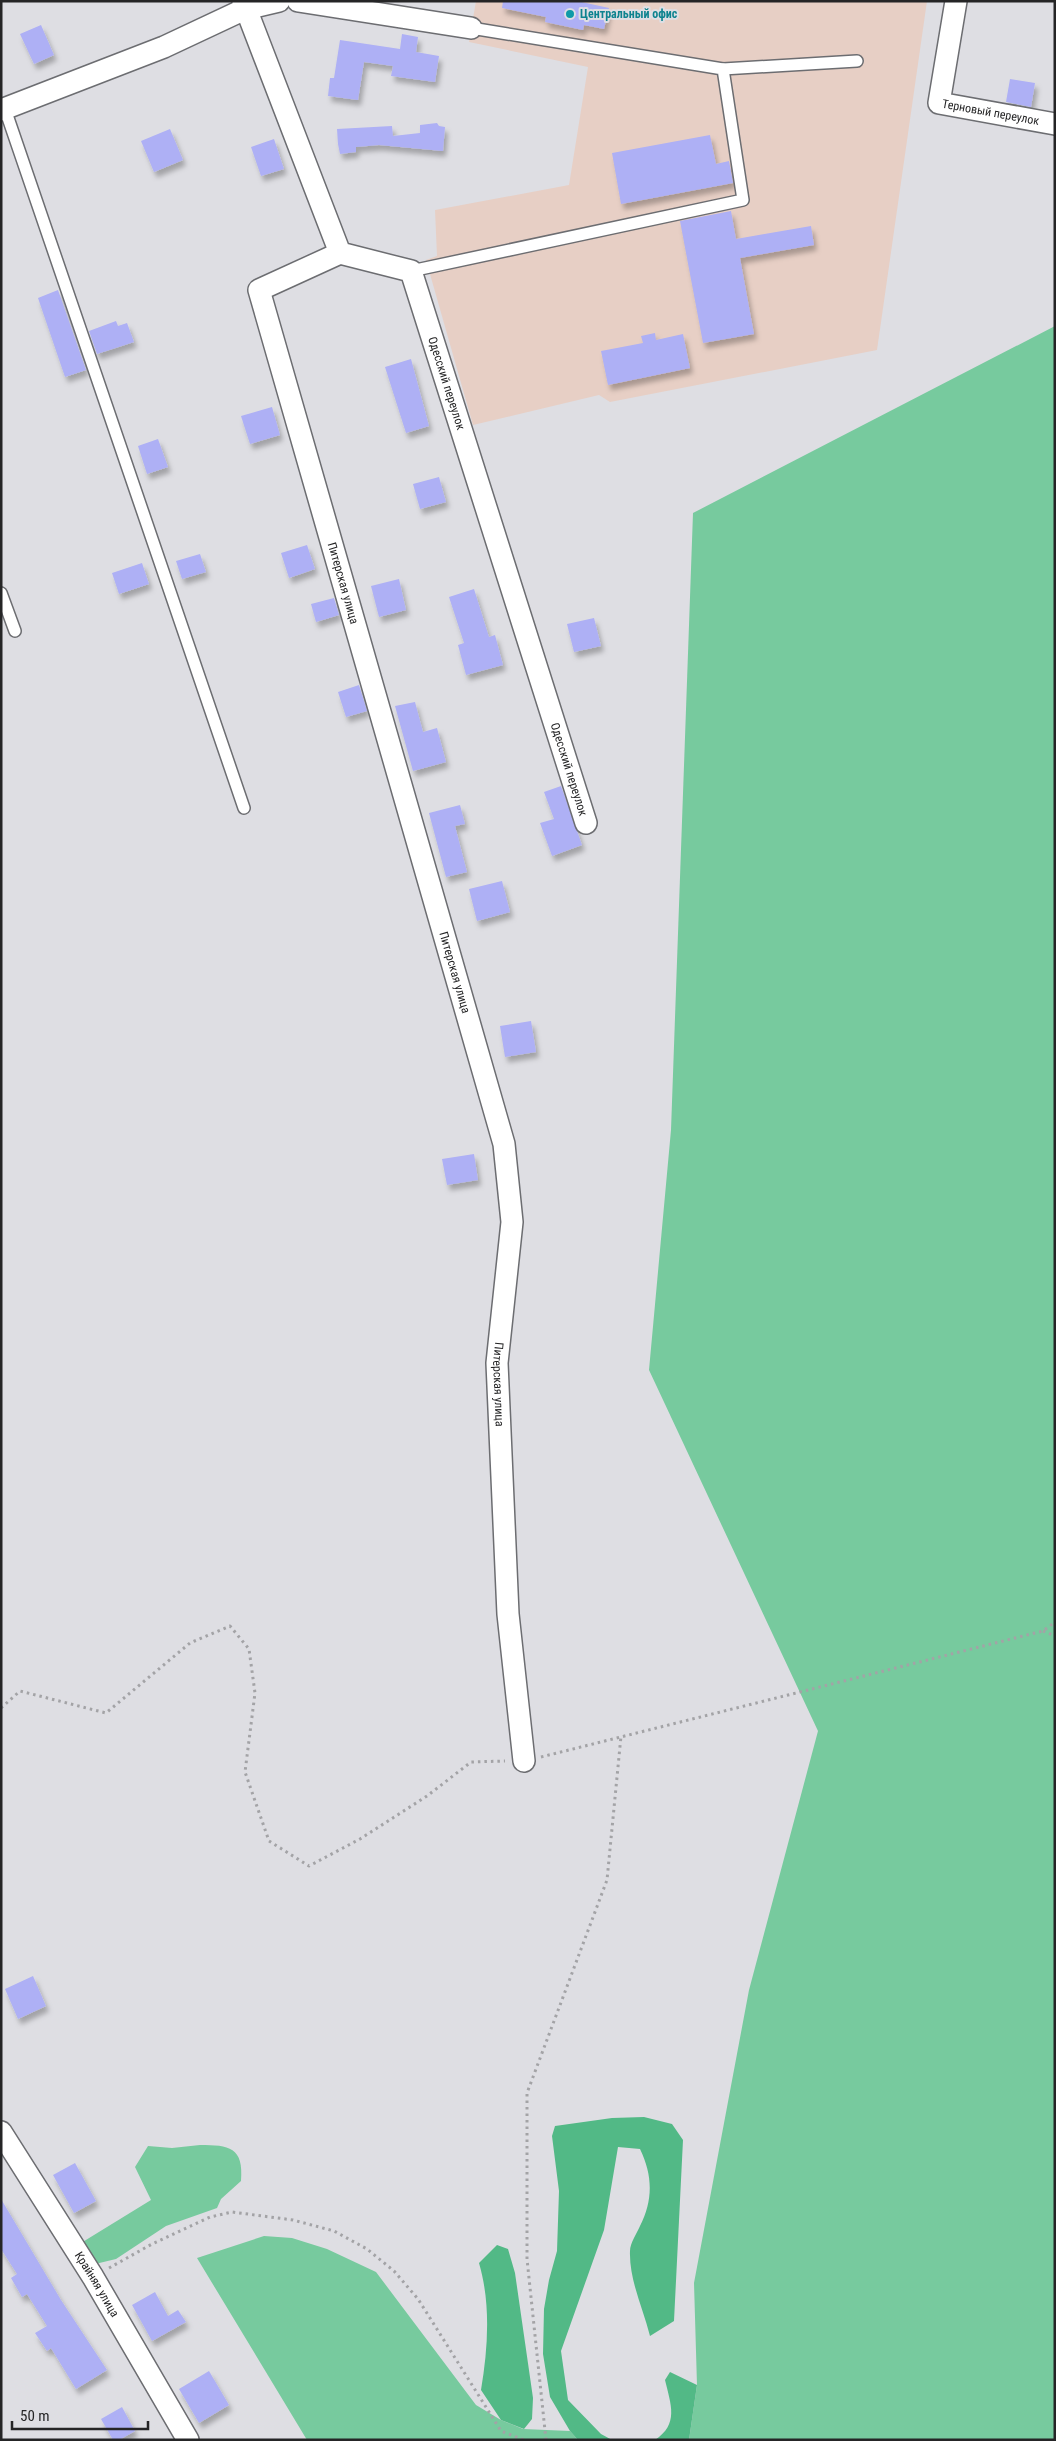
<svg xmlns="http://www.w3.org/2000/svg" width="1056" height="2441" font-family="'Roboto Condensed',sans-serif">
<style>
.industrial{fill:#e7cfc5}
.green{fill:#77ca9e}
.forest{fill:#52b986}
.building{fill:#aeb0f5;filter:url(#shadow)}
.lines{fill:none;stroke-linecap:round;stroke-linejoin:round}
.service-casing{stroke:#6c6d71;stroke-width:14}
.minor-casing{stroke:#6c6d71;stroke-width:24}
.path{stroke:#a3a3a6;stroke-width:3;stroke-dasharray:2.5 4;stroke-linecap:butt}
.service{stroke:#fff;stroke-width:11}
.minor{stroke:#fff;stroke-width:21}
.culture-dot{fill:#0f9aa8;stroke:#dedee3;stroke-width:2}
.labels{text-anchor:middle;stroke-width:4;stroke-linejoin:round;paint-order:stroke}
.culture-label{font-size:12px;font-weight:bold;fill:#0d838f;stroke:#dedee3;text-anchor:start}
.street-label{font-size:12px;fill:#252526;stroke:#dedee3}
</style>
<defs>
<filter id="shadow"><feDropShadow dx="3" dy="5.5" stdDeviation="2.5" flood-color="#0004"/></filter>
</defs>
<rect width="100%" height="100%" fill="#dedee3"/>
<path class="industrial" d="M476,1H927L877,350L610,402L599,395L473,425L426,260L437,256L435,210L569,185L588,67L469,42Z"/>
<g class="green">
<path d="M1055,326V2440H689L697,2385L694,2283L749,1990L818,1731L649,1370L671,1130L693,513Z"/>
<path d="M200,2145C229,2145 244,2147 241,2181L221,2199L217,2208L166,2226L116,2259L91,2265L81,2243L151,2200L135,2167L148,2146L172,2148Z"/>
<path d="M264,2236L292,2238L327,2249L376,2272L476,2405L501,2420L523,2429L570,2431L578,2440H307L197,2258Z"/>
</g>
<g class="forest">
<path d="M644,2117L672,2124L683,2140L674,2321L650,2336C643,2308 629,2280 630,2251C630,2243 637,2233 640,2226C653,2200 653,2176 640,2149L618,2147L604,2230L561,2351L568,2400L601,2434L612,2440H578L570,2431L550,2397L543,2354L544,2309L549,2280L557,2251L559,2191L552,2136L555,2126L612,2118Z"/>
<path d="M497,2245L508,2249L515,2273L533,2398L532,2419L524,2429L501,2420L481,2390C488,2348 491,2304 479,2263Z"/>
<path d="M670,2372L697,2385L689,2440H655C679,2424 671,2405 665,2380Z"/>
</g>
<g class="building">
<path d="M503,1H577L609,8L604,29L584,25L583,30L545,22L546,17L502,8Z"/>
<path d="M41,25L54,55L34,64L20,34Z"/>
<path d="M402,34L418,37L416,52L439,56L435,82L391,76L393,66L364,62L358,100L328,96L330,78H334L340,40L400,49Z"/>
<path d="M1010,79L1035,83L1031,107L1006,102Z"/>
<path d="M437,123L439,126L445,127L443,151L379,145L356,147V152L340,154L338,144L337,129L392,126L393,136L420,133V125Z"/>
<path d="M170,129L183,160L154,172L141,141Z"/>
<path d="M710,135L716,164L729,161L733,183L621,204L612,153Z"/>
<path d="M274,139L284,169L261,176L251,147Z"/>
<path d="M731,211L736,239L811,226L814,245L740,258L754,334L703,343L680,221Z"/>
<path d="M58,290L86,370L65,377L38,298Z"/>
<path d="M116,321L118,326L127,323L134,342L97,354L89,331Z"/>
<path d="M655,333L656,340L683,334L690,368L608,385L601,351L643,343L641,336Z"/>
<path d="M411,359L429,426L406,433L385,367Z"/>
<path d="M272,407L280,435L250,444L241,416Z"/>
<path d="M158,439L168,467L147,474L138,446Z"/>
<path d="M439,477L446,502L420,509L413,484Z"/>
<path d="M307,545L315,569L289,578L281,553Z"/>
<path d="M200,554L206,572L182,579L176,561Z"/>
<path d="M142,563L149,584L119,594L112,573Z"/>
<path d="M399,579L406,610L379,617L371,586Z"/>
<path d="M474,589L489,637L495,635L503,665L466,675L458,645L464,643L449,597Z"/>
<path d="M334,598L339,615L316,622L311,604Z"/>
<path d="M594,618L601,646L574,652L567,624Z"/>
<path d="M359,685L367,711L346,717L338,692Z"/>
<path d="M415,702L423,732L437,728L446,762L413,771L395,706Z"/>
<path d="M561,786L582,845L552,856L540,823L554,819L544,792Z"/>
<path d="M460,805L465,824L455,826L467,872L446,877L429,813Z"/>
<path d="M502,881L510,912L477,921L469,889Z"/>
<path d="M531,1021L536,1052L505,1057L500,1026Z"/>
<path d="M474,1154L478,1180L447,1185L442,1159Z"/>
<path d="M33,1976L46,2006L18,2019L5,1989Z"/>
<path d="M75,2163L96,2201L74,2213L53,2175Z"/>
<path d="M1,2199L61,2300L107,2370L76,2389L51,2348L47,2351L35,2333L47,2326L27,2294L22,2297L11,2278L17,2274L1,2249Z"/>
<path d="M155,2292L168,2316L178,2310L186,2322L152,2341L132,2305Z"/>
<path d="M209,2371L229,2405L199,2423L179,2389Z"/>
<path d="M122,2407L135,2431L119,2440H113L101,2419Z"/>
</g>
<g class="lines">
<defs>
<g id="service">
<path d="M723,69L857,61"/>
<path d="M5,109L244,808"/>
<path d="M411,271L743,200L723,69L471,28"/>
<path d="M1,593L15,631"/>
</g>
<g id="minor">
<path id="s1" d="M243,1L340,253L411,271L586,823"/>
<path d="M298,1L471,28"/>
<path id="s2" d="M956,1L939,103L1055,124"/>
<path d="M1,110L164,47L245,9L279,1"/>
<path id="s3" d="M340,253L259,290L504,1144L512,1222L497,1363L508,1614L524,1761"/>
<path id="s4" d="M1,2132L93,2277L188,2440"/>
</g>
</defs>
<use href="#service" class="service-casing"/>
<use href="#minor" class="minor-casing"/>
<g class="path">
<path d="M1043,1631L1055,1636"/>
<path d="M1,1708L20,1691L106,1713L190,1643L230,1626L249,1649L255,1693L245,1772L269,1841L309,1866L360,1839L427,1796L471,1762L505,1761"/>
<path d="M541,1757L1043,1631L1055,1622"/>
<path d="M109,2268L152,2244L210,2217L232,2212L293,2220L334,2231L367,2249L394,2271L418,2299L501,2431L524,2440"/>
<path d="M546,2440L527,2259V2093L607,1880L621,1736"/>
</g>
<use href="#service" class="service"/>
<use href="#minor" class="minor"/>
</g>
<circle class="culture-dot" cx="570" cy="14" r="5"/>
<g class="labels">
<g class="culture-label">
<text x="580" y="18">Центральный офис</text>
</g>
<g class="street-label">
<text dy="4" stroke="none"><textPath href="#s2" startOffset="156">Терновый переулок</textPath></text>
<text dy="4" stroke="none"><textPath href="#s1" startOffset="461">Одесский переулок</textPath></text>
<text dy="4" stroke="none"><textPath href="#s3" startOffset="394">Питерская улица</textPath></text>
<text dy="4" stroke="none"><textPath href="#s1" startOffset="866">Одесский переулок</textPath></text>
<text dy="4" stroke="none"><textPath href="#s3" startOffset="799">Питерская улица</textPath></text>
<text dy="4" stroke="none"><textPath href="#s3" startOffset="1219">Питерская улица</textPath></text>
<text dy="4" stroke="none"><textPath href="#s4" startOffset="180">Крайняя улица</textPath></text>
</g>
</g>
<rect width="1056" height="2441" fill="none" stroke="#252526" stroke-width="5"/>
<path d="M12 2421v8h136v-8" fill="none" stroke="#252526" stroke-width="2.5"/>
<text x="20" y="2421" font-size="15" fill="#252526" stroke="#dedee3" stroke-width="4" paint-order="stroke">50 m</text>
</svg>
